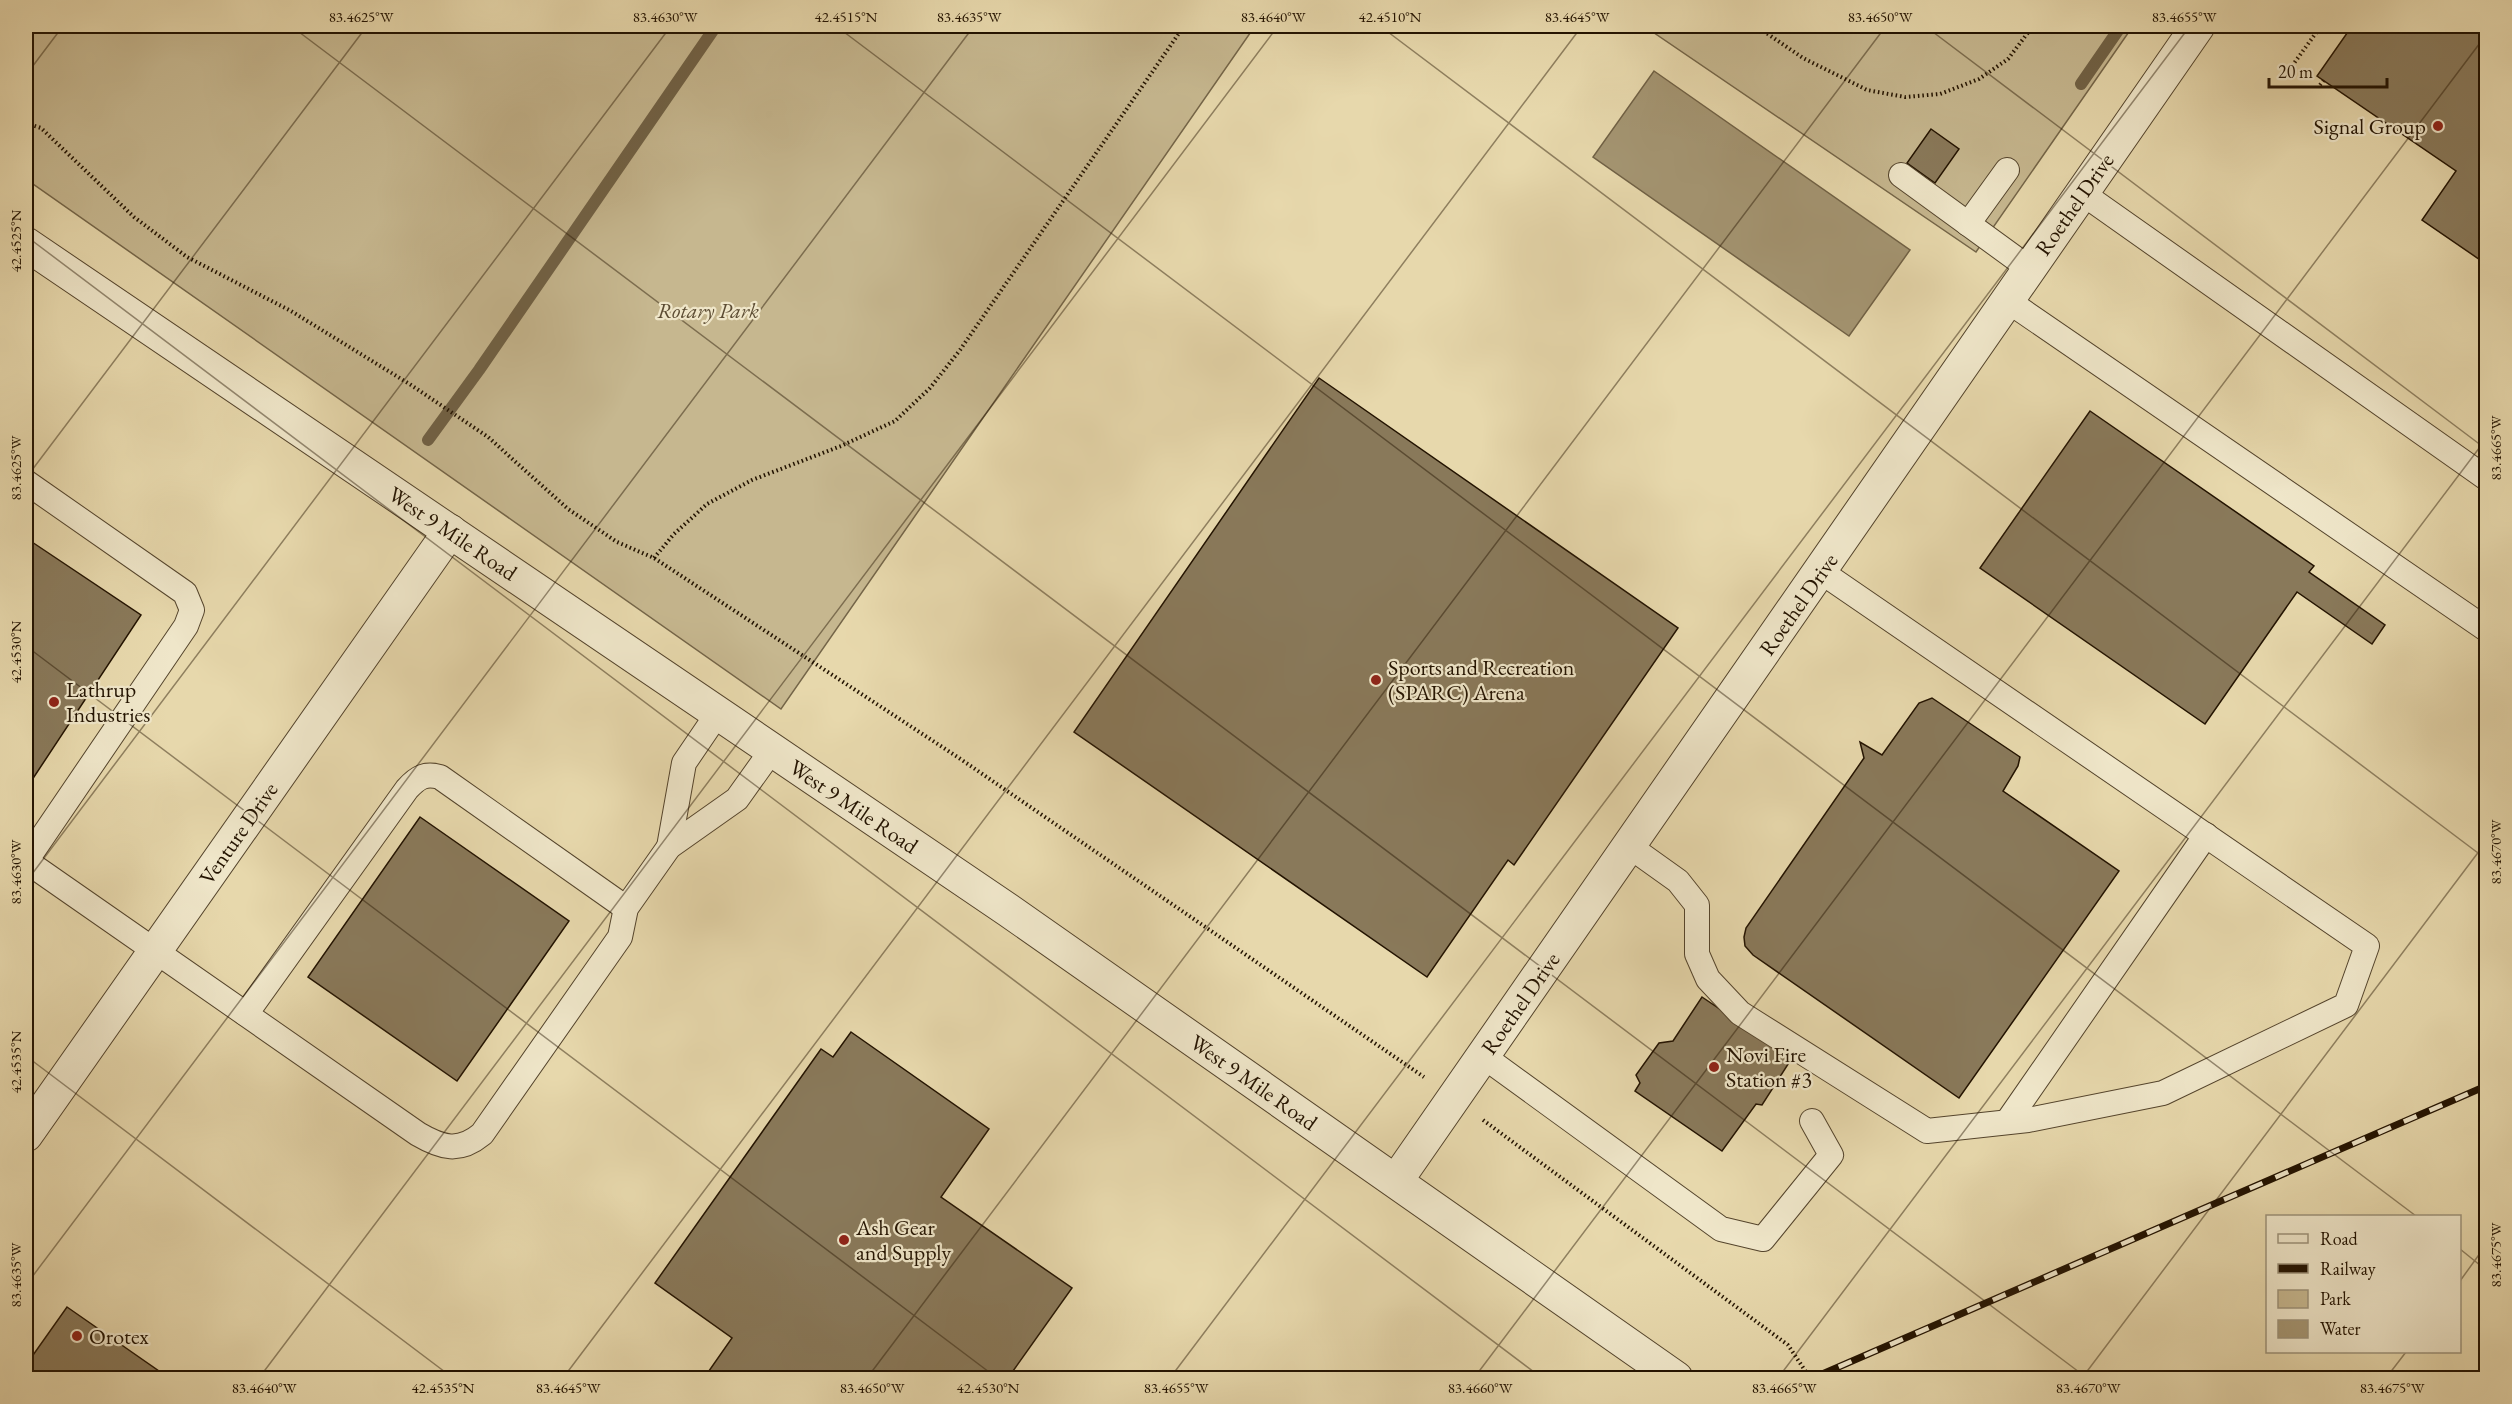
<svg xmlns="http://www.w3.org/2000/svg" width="2512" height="1404" font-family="'EB Garamond',serif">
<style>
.green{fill:#c6b78f;stroke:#746548;stroke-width:1.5}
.water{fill:#a49572;stroke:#706145;stroke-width:1.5}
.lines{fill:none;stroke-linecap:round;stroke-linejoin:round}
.stream{stroke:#706145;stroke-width:12}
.building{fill:#89795a;stroke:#231301;stroke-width:1.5}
.service-casing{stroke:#54442c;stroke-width:26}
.minor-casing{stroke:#54442c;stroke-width:35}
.tertiary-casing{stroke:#54442c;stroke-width:35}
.path{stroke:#231301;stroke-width:4;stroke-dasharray:1.5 3;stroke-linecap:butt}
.service{stroke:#efe6c9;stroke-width:24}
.minor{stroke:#efe6c9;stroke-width:33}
.tertiary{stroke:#efe6c9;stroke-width:33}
.rail-casing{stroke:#231301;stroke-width:7}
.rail{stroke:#efe6c9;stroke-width:4.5;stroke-dasharray:14;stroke-linecap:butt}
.ticks{fill:none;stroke:#231301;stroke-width:1.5;stroke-opacity:0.45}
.poi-dot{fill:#8f2418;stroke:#efe6c9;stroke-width:2}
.labels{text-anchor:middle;stroke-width:4.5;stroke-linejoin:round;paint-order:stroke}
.poi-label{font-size:22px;fill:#231301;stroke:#efe6c9;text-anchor:start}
.street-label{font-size:22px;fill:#231301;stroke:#efe6c9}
.park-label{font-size:22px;font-style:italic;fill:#5c4c33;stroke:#efe6c9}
.neatline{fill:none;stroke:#231301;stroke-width:2}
.ticks-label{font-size:15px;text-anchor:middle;fill:#231301}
</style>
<rect width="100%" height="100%" fill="#e7d8ac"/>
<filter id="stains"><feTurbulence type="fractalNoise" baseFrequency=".00333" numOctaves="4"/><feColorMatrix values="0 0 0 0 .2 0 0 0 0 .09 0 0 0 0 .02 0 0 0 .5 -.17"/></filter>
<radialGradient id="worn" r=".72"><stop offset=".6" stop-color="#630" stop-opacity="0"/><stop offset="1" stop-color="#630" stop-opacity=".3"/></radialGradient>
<g class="green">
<path d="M26,26H1255L781,709L26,179Z"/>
<path d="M1644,26H2133L1976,252Z"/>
</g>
<path class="water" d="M1654,71L1910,250L1849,336L1593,157Z"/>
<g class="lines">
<g class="stream">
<path d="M2081,84L2121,26"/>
<path d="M428,440L479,370L716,26"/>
</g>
</g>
<g class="building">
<path d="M2352,26H2486V264L2422,220L2456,171L2317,76Z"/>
<path d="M1931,129L1959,149L1935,183L1907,163Z"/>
<path d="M1319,378L1678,628L1514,865L1508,860L1427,977L1074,732Z"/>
<path d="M2090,411L2314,566L2309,572L2385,625L2372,644L2297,592L2205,724L1980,568Z"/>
<path d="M26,538L141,615L26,789Z"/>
<path d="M1932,698L2020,757L2018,766L2003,791L2119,871L1959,1098L1753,955L1745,946L1744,937L1746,928L1864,758L1860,742L1882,755L1919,703Z"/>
<path d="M420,817L569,921L457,1081L308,977Z"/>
<path d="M1702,997L1792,1058L1762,1105L1756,1104L1722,1151L1635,1091L1640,1083L1636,1075L1659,1043L1673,1041Z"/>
<path d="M851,1032L989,1129L941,1197L1072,1288L1008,1378H704L732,1338L655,1283L821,1049L833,1057Z"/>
<path d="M67,1307L169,1378H26V1365Z"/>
</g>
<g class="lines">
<defs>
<g id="service">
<path d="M1901,175L2030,269"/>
<path d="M2082,193L2486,478"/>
<path d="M1968,224L2007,170"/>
<path d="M2008,301L2486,629"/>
<path d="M26,482L185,593L192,610L186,626L26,861L418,1134C442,1148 459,1153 482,1134L620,937L626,908L669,847L737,799L772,750"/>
<path d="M1629,846L1678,881L1697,905V954L1708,979L1740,1013L1927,1131L2028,1120L2163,1093L2346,1005L2367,946L1820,571"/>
<path d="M669,847L684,763L718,713"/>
<path d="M246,1014L407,789C418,777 425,773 440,777L626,908"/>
<path d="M1483,1056L1721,1229L1763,1239L1831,1155L1812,1121"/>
<path d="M2007,1122L2206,835"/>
</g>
<g id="minor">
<path d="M26,1135L450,531"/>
<path d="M1396,1181L2198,26"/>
</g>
<path id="tertiary" d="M26,244L1008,910L1676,1378"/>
</defs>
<use href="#service" class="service-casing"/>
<use href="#minor" class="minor-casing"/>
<use href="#tertiary" class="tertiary-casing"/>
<g class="path">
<path d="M1756,26L1803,58L1867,90L1905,97L1940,94L1979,79L2008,59L2033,26"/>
<path d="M2292,66L2321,26"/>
<path d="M2320,85L2324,80"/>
<path d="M26,123L41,128L134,217L187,257L291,311L411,385L488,437L568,509L617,542L654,558L959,758L1424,1077"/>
<path d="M654,558L674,534L707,504L752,480L841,446L895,421L930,388L960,350L1184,26"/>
<path d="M1483,1120L1788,1345L1810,1378"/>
</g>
<use href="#service" class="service"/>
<use href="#minor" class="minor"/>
<use href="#tertiary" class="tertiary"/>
<defs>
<path id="rail" d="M1813,1378L2486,1086"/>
</defs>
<use href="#rail" class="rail-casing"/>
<use href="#rail" class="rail"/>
</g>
<path class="ticks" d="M291,26L2087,1378M836,26L2416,1216M1380,26L2486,859M1925,26L2486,449M2469,26L2486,39M26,75L63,26M26,236L1542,1378M26,478L367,26M26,646L997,1378M26,882L671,26M26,1056L453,1378M2460,1249L2486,1270M2460,1281L2486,1245M26,1285L974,26M259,1378L1278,26M563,1378L1582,26M867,1378L1886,26M1170,1378L2190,26M1474,1378L2486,35M1778,1378L2486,439M2082,1378L2486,842M2386,1378L2406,1352"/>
<g class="poi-dot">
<circle cx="2438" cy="126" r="6"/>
<circle cx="1376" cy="680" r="6"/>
<circle cx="54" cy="702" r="6"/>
<circle cx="1714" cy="1067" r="6"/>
<circle cx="844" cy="1240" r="6"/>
<circle cx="77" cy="1336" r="6"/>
</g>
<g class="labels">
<g class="poi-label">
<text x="2426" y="134" text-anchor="end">Signal Group</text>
<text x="1388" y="675">Sports and Recreation<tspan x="1388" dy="25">(SPARC) Arena</tspan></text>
<text x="66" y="697">Lathrup<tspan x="66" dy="25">Industries</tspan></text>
<text x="1726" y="1062">Novi Fire<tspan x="1726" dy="25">Station #3</tspan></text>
<text x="856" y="1235">Ash Gear<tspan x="856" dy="25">and Supply</tspan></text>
<text x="89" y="1344">Orotex</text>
</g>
<g class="street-label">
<text transform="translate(2074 204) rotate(-55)" y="8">Roethel Drive</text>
<text transform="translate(453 533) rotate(34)" y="8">West 9 Mile Road</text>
<text transform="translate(1798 604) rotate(-55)" y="8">Roethel Drive</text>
<text transform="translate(854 806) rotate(34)" y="8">West 9 Mile Road</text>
<text transform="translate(238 833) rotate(-55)" y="8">Venture Drive</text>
<text transform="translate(1520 1003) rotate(-55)" y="8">Roethel Drive</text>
<text transform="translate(1254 1082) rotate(35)" y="8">West 9 Mile Road</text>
</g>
<g class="park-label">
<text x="708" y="318">Rotary Park</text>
</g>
</g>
<rect width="2512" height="1404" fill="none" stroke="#e7d8ac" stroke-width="66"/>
<rect x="2266" y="1215" width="195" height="138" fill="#efe6c9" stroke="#9d9279" stroke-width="1.5"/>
<rect x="2278" y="1234" width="30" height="9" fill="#efe6c9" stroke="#9d9279" stroke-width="1.5"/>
<text x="2320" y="1245" font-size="18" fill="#231301">Road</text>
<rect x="2278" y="1264" width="30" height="9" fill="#231301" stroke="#9d9279" stroke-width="1.5"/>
<text x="2320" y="1275" font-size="18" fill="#231301">Railway</text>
<rect x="2278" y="1290" width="30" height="18" fill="#c6b78f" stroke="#9d9279" stroke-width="1.5"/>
<text x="2320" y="1305" font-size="18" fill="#231301">Park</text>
<rect x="2278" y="1320" width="30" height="18" fill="#a49572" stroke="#9d9279" stroke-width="1.5"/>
<text x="2320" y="1335" font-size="18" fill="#231301">Water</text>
<path d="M2269 78v9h118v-9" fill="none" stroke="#231301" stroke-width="3"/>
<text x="2278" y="78" font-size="18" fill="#231301" stroke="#efe6c9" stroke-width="4.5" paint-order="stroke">20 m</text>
<rect x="33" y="33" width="2446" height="1338" class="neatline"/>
<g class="ticks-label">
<text x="361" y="22">83.4625°W</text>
<text x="665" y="22">83.4630°W</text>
<text x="846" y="22">42.4515°N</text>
<text x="969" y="22">83.4635°W</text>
<text x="1273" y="22">83.4640°W</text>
<text x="1390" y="22">42.4510°N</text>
<text x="1577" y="22">83.4645°W</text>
<text x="1880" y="22">83.4650°W</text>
<text x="2184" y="22">83.4655°W</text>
<text transform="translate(16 241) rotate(-90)" y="5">42.4525°N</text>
<text transform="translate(2496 448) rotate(-90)" y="5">83.4665°W</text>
<text transform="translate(16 468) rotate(-90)" y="5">83.4625°W</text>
<text transform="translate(16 652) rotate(-90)" y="5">42.4530°N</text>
<text transform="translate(2496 852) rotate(-90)" y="5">83.4670°W</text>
<text transform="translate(16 872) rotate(-90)" y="5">83.4630°W</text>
<text transform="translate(16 1062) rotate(-90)" y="5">42.4535°N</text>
<text transform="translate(2496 1255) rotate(-90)" y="5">83.4675°W</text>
<text transform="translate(16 1275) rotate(-90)" y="5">83.4635°W</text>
<text x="264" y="1393">83.4640°W</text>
<text x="443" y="1393">42.4535°N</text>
<text x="568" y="1393">83.4645°W</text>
<text x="872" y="1393">83.4650°W</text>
<text x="988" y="1393">42.4530°N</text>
<text x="1176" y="1393">83.4655°W</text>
<text x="1480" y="1393">83.4660°W</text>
<text x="1784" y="1393">83.4665°W</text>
<text x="2088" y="1393">83.4670°W</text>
<text x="2392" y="1393">83.4675°W</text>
</g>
<rect width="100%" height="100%" filter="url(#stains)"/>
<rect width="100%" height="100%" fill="url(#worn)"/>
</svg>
